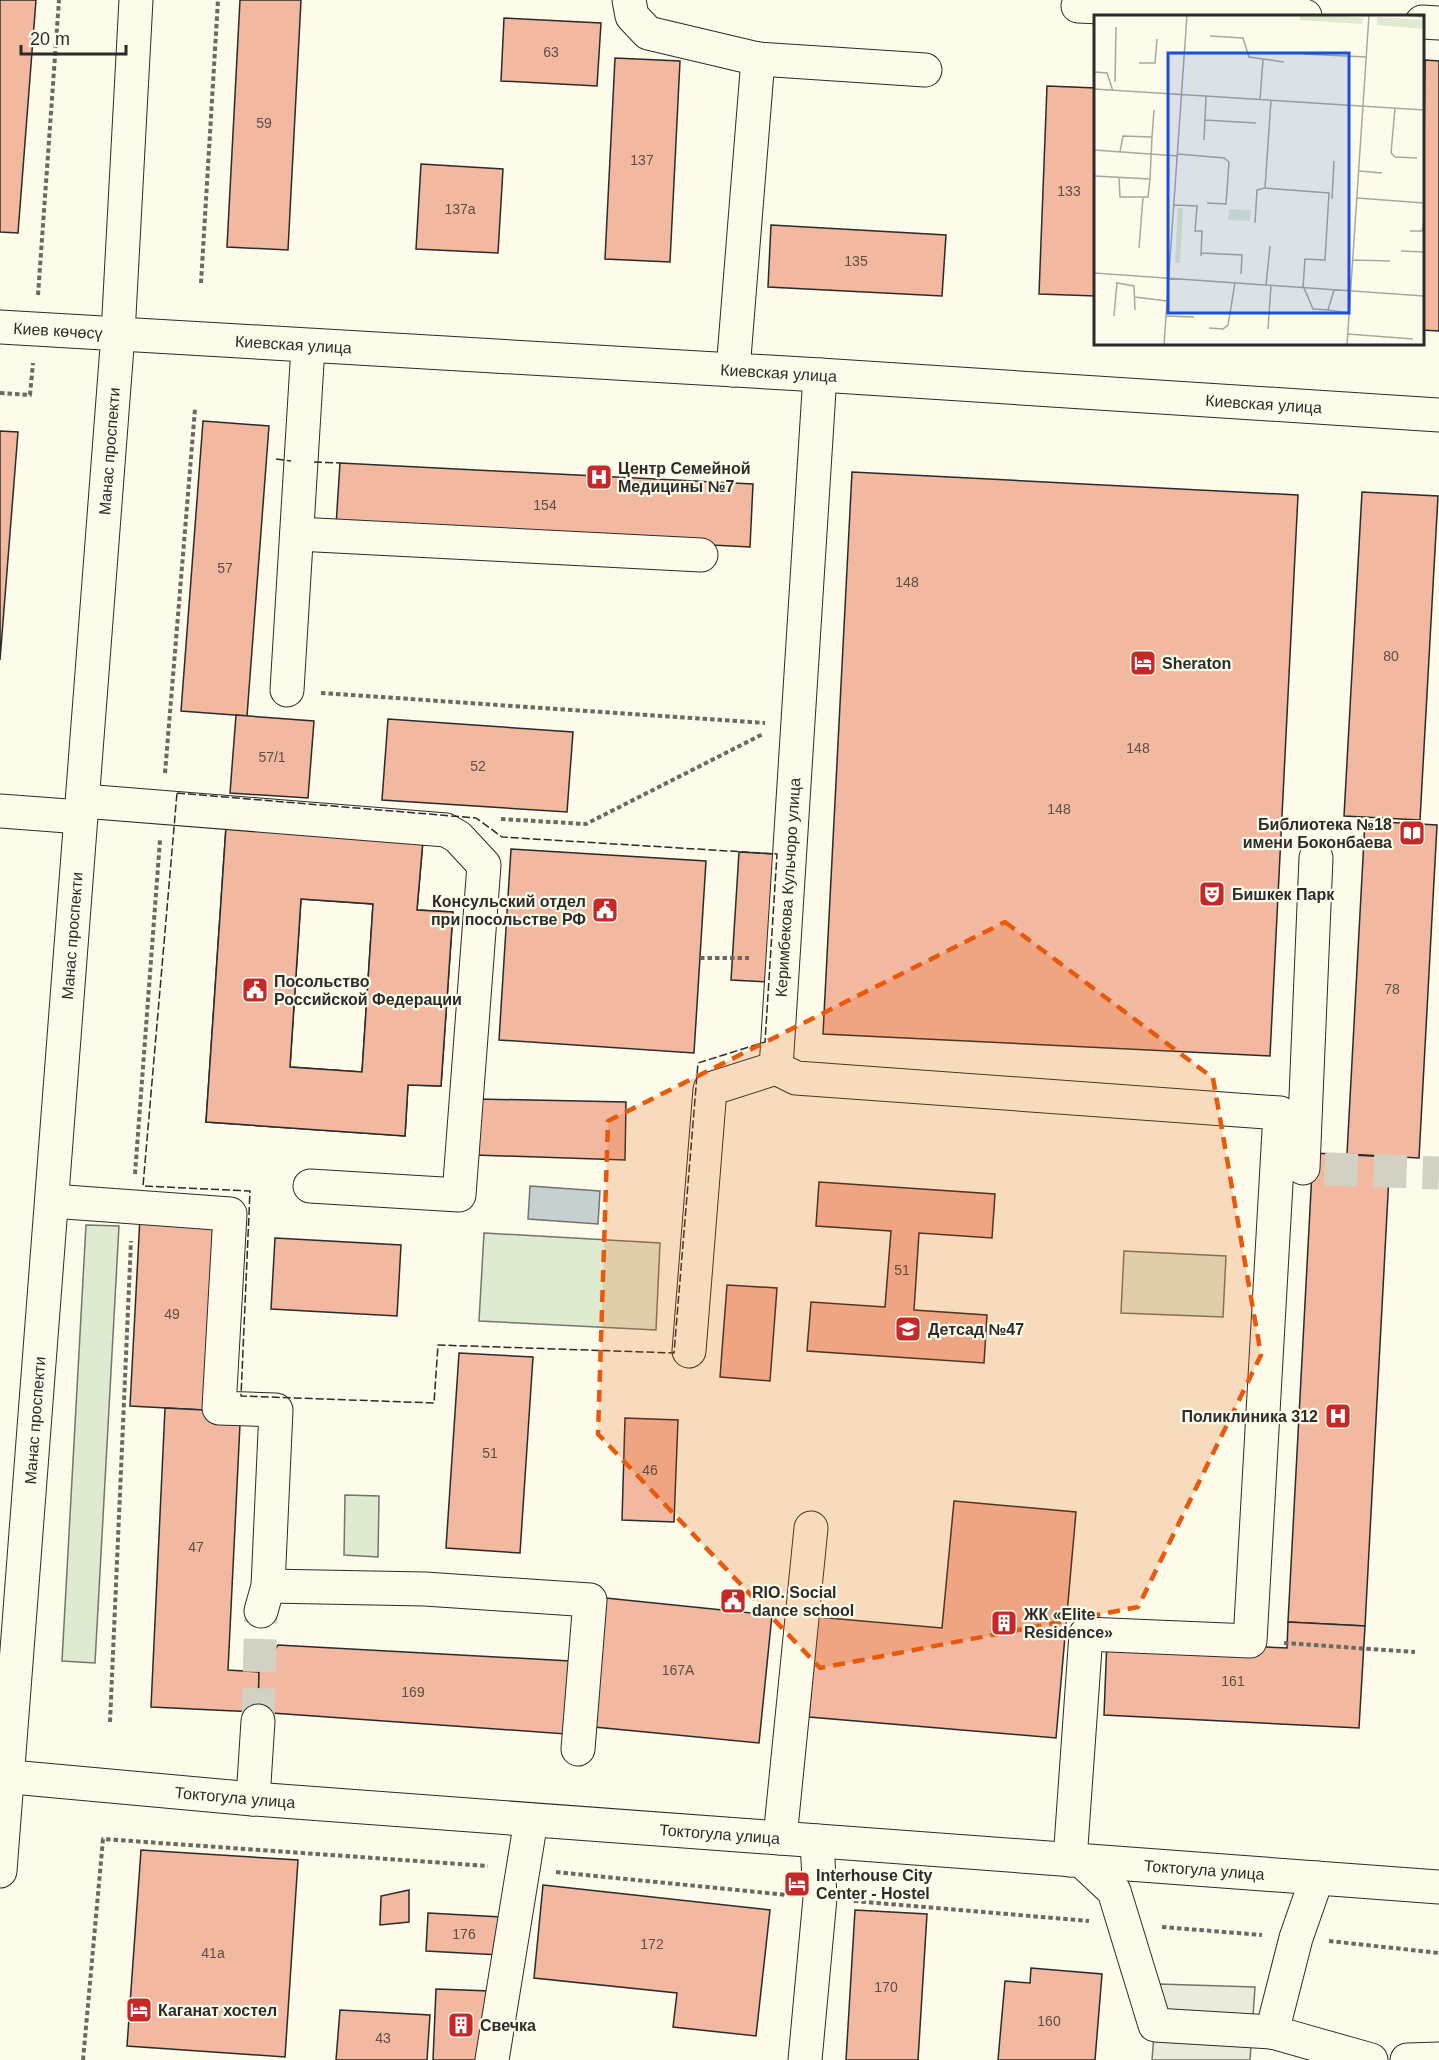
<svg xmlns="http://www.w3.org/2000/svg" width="1439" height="2060" font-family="Helvetica,sans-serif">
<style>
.green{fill:#deebd1;stroke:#74746e;stroke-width:1.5}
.parking{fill:#eceadb;stroke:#74746e;stroke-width:1.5}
.water{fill:#c7d0d0;stroke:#74746e;stroke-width:1.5}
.building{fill:#f2b8a0;stroke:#2b2b2b;stroke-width:1.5;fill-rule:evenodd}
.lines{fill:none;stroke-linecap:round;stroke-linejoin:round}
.minor-tunnel{stroke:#d3d1c4;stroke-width:33;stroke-dasharray:33 16;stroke-linecap:butt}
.minor-casing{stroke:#2b2b2b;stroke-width:35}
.major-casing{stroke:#2b2b2b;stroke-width:35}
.path{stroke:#6a6964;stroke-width:4;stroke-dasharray:4.5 3;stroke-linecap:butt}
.minor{stroke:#fdfbea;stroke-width:33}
.major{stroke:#fdfbea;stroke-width:33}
.fence{stroke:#2b2b2b;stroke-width:1.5;stroke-dasharray:8 3;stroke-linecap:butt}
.marked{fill:#e8590c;fill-opacity:0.2;stroke:#e8590c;stroke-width:4.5;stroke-dasharray:12 8;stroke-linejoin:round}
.labels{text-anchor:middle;stroke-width:4.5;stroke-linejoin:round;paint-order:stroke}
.number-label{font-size:14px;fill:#5d4e48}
.street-label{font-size:16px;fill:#2b2b2b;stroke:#fdfbea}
.poi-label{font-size:16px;font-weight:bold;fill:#2b2b2b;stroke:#fdfbea;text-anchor:start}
.inset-road{fill:none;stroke:#a9a89e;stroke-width:1.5}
.view{fill:#1d4ed8;fill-opacity:0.15;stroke:#1d4ed8;stroke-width:3}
.inset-edge{fill:none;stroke:#2b2b2b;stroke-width:3}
</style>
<rect width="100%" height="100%" fill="#fdfbea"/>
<g class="green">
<path d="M86,1225L119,1226L95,1663L62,1661Z"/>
<path d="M484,1233L660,1243L656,1330L479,1321Z"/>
<path d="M1124,1251L1226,1256L1223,1317L1121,1313Z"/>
<path d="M345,1495L379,1496L378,1557L344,1555Z"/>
</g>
<path class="parking" d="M1158,1984L1255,1987L1250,2060H1152Z"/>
<path class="water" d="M530,1186L600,1191L598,1224L528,1219Z"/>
<g class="building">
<path d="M0,0H36L18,233L0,232Z"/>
<path d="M240,0H301L288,250L227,247Z"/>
<path d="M504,18L601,23L597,86L501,81Z"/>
<path d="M615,58L680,61L670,262L605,259Z"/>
<path d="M1425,60L1439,61V331L1422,330Z"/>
<path d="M1047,86L1096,88V296L1039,294Z"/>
<path d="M421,164L503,169L498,253L416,249Z"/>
<path d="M771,225L946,235L942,296L768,287Z"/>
<path d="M203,421L269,426L247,716L181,711Z"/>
<path d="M0,431L18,432L0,660Z"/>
<path d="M340,463L753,484L750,547L336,526Z"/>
<path d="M852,472L1298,495L1270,1056L823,1034Z"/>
<path d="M1362,492L1438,496L1420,820L1344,816Z"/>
<path d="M236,715L314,721L308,798L230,793Z"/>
<path d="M388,719L573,732L567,812L382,800Z"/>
<path d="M1365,821L1437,825L1419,1158L1347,1154Z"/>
<path d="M226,827L423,840L417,910L453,912L441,1086L408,1085L405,1136L206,1122ZM301,899L373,904L362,1072L290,1067Z"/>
<path d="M226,827L423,840L417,910L453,912L441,1086L408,1085L405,1136L206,1122ZM301,899L373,904L362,1072L290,1067Z"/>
<path d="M511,849L706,861L694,1053L499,1040Z"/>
<path d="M739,852L777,854L770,982L731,980Z"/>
<path d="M477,1099L626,1102L625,1160L475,1155Z"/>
<path d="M1313,1153L1390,1157L1365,1626L1288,1622Z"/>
<path d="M819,1182L995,1194L992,1238L919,1233L914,1310L987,1315L984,1363L807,1351L811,1302L885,1307L891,1231L816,1226Z"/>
<path d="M140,1217L216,1222L204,1410L130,1406Z"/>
<path d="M275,1238L401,1245L397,1316L271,1309Z"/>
<path d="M727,1285L777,1288L770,1381L720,1377Z"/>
<path d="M459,1353L533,1357L520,1553L446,1548Z"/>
<path d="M165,1408L204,1410L240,1424L228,1670L259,1672L258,1712L151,1707Z"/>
<path d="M625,1418L678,1420L674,1522L622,1520Z"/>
<path d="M954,1501L1076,1512L1056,1738L809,1717L817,1617L942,1628Z"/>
<path d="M596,1597L772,1615L759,1743L584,1726Z"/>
<path d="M1288,1622L1365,1626L1359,1728L1104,1715L1107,1639L1287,1648Z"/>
<path d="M278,1645L570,1661L566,1734L258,1712L259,1672Z"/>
<path d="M141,1850L298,1860L285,2057L127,2046Z"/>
<path d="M543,1885L770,1910L756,2036L673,2027L677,1993L534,1978Z"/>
<path d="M409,1890V1922L380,1925L381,1896Z"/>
<path d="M855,1910L927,1914L918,2060H846Z"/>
<path d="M428,1913L502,1917L500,1955L426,1951Z"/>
<path d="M1031,1968L1102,1974L1095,2060H998L1005,1981L1030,1983Z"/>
<path d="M436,1989L490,1991L487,2060H433Z"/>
<path d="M340,2010L430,2015L427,2060H336Z"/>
</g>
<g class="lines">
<g class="minor-tunnel">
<path d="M1276,1164L1303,1168L1439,1173"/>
<path d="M258,1721L261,1611"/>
</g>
<defs>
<g id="minor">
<path d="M629,0L632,16L648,33L758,59L925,70"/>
<path d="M1078,6L1305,16"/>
<path d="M1422,22L1439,23"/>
<path d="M733,370L758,59"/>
<path d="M297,534L701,555"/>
<path d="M287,690L308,347"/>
<path d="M83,801L446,830L458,837L484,865L459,1195L310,1186"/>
<path d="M0,811L81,817"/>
<path d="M776,1068L796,1078L1280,1113L1250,1641L1086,1634L1070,1860"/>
<path d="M1303,1168L1316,858"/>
<path d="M52,1201L230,1214L219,1408L276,1410L268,1586L261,1611"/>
<path id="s1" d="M689,1351L710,1089L776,1068L820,375"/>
<path d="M268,1586L425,1589L590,1600L578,1749"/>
<path d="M253,1799L258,1721"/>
<path d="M780,1838L811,1528"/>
<path d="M1082,1861L1114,1891L1155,2025L1272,2032L1296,1938L1317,1878"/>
<path d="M1272,2032L1371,2060"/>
<path d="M492,2060L531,1820"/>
<path d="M805,2060L820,1898L817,1841"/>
<path d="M1407,2060L1439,2059"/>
</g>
<g id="major">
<path id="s2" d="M0,327L820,375L1439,415"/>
<path id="s3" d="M0,1776L253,1799L1439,1887"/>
<path id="s4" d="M0,1871L118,334L136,0"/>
</g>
</defs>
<use href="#minor" class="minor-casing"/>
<use href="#major" class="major-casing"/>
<g class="path">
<path d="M201,283L218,0"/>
<path d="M38,295L59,0"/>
<path d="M0,393L30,395L33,363"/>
<path d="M321,693L765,723"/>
<path d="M165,773L195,409"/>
<path d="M501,819L586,824L763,734"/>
<path d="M700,958H749"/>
<path d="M135,1174L160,840"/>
<path d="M1284,1643L1415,1652"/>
<path d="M110,1722L131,1241"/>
<path d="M556,1872L787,1895"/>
<path d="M854,1901L1089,1921"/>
<path d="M1162,1927L1262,1935"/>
<path d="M1329,1941L1439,1953"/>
<path d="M83,2060L103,1839L488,1866"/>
</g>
<use href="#minor" class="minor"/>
<use href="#major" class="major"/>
<g class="fence">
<path d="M276,459L291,461"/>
<path d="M314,462L340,463"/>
<path d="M177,793L476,818L502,837L777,854L765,1042L698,1063L674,1353L438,1345L434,1403L241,1396L250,1191L143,1186Z"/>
</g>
</g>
<path class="marked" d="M1005,922L1213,1078L1261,1355L1138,1607L820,1668L598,1434L608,1121Z"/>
<defs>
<symbol id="hospital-square" viewBox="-11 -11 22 22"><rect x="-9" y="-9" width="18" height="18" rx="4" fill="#c62828" stroke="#fdfbea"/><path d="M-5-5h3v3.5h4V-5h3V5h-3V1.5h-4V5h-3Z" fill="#fff"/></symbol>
<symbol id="hotel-square" viewBox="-11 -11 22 22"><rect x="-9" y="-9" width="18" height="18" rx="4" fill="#c62828" stroke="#fdfbea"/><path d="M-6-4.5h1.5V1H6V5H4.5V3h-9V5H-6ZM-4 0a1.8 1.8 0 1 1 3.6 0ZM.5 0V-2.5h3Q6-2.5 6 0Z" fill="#fff"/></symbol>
<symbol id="library-square" viewBox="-11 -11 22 22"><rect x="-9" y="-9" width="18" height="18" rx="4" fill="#c62828" stroke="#fdfbea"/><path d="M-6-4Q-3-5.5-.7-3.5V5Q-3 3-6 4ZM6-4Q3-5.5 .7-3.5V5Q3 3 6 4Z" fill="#fff"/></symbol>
<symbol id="theatre-square" viewBox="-11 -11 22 22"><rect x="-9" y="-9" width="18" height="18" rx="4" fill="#c62828" stroke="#fdfbea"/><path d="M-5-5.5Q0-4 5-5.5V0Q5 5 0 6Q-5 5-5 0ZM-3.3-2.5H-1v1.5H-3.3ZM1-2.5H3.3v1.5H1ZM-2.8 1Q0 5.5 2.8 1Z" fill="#fff"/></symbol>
<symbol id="civic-square" viewBox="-11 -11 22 22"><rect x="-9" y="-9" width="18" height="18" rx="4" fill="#c62828" stroke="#fdfbea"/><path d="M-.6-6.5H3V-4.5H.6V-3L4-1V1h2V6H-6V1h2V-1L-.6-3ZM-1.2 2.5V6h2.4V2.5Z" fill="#fff"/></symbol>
<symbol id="school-square" viewBox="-11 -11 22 22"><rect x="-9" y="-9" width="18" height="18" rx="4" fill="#c62828" stroke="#fdfbea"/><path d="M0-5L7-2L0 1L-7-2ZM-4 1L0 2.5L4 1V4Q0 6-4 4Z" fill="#fff"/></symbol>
<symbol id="building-square" viewBox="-11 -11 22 22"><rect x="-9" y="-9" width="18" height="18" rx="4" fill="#c62828" stroke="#fdfbea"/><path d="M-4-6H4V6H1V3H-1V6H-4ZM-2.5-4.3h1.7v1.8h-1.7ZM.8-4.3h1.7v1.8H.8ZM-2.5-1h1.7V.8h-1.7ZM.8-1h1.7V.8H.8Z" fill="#fff"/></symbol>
</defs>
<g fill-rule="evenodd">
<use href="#hospital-square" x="584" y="462" width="30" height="30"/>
<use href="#hotel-square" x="1128" y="648" width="30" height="30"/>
<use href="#library-square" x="1397" y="818" width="30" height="30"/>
<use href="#theatre-square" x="1197" y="879" width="30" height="30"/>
<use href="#civic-square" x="590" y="895" width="30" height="30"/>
<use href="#civic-square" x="240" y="975" width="30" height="30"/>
<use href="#school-square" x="893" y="1314" width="30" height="30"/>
<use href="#hospital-square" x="1323" y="1401" width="30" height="30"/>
<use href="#civic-square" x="718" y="1586" width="30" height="30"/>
<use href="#building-square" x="989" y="1608" width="30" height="30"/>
<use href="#hotel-square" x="782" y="1869" width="30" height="30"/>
<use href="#hotel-square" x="124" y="1995" width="30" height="30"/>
<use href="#building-square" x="446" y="2010" width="30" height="30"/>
</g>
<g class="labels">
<g class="number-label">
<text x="551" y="57">63</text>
<text x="264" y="128">59</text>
<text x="642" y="165">137</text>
<text x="1069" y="196">133</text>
<text x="460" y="214">137а</text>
<text x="856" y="266">135</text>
<text x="545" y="510">154</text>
<text x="225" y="573">57</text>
<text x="907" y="587">148</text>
<text x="1391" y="661">80</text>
<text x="1138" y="753">148</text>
<text x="272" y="762">57/1</text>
<text x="478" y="771">52</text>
<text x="1059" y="814">148</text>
<text x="1392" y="994">78</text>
<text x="902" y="1275">51</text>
<text x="172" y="1319">49</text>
<text x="490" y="1458">51</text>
<text x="650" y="1475">46</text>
<text x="196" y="1552">47</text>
<text x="678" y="1675">167A</text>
<text x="1233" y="1686">161</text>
<text x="413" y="1697">169</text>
<text x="464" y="1939">176</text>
<text x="652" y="1949">172</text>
<text x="213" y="1958">41а</text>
<text x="886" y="1992">170</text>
<text x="1049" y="2026">160</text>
<text x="383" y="2043">43</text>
</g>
<g class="street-label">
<text dy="6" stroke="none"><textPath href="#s2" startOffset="58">Киев көчөсү</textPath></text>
<text dy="6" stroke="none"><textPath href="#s2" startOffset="294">Киевская улица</textPath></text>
<text dy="6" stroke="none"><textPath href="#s2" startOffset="780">Киевская улица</textPath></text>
<text dy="6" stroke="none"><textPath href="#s2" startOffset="1266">Киевская улица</textPath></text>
<text dy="6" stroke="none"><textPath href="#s4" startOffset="1424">Манас проспекти</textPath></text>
<text dy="6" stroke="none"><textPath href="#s1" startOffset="513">Керимбекова Кульчоро улица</textPath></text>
<text dy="6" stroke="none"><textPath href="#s4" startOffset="938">Манас проспекти</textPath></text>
<text dy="6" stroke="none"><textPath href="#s4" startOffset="452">Манас проспекти</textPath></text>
<text dy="6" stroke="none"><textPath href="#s3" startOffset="236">Токтогула улица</textPath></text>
<text dy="6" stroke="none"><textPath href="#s3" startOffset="722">Токтогула улица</textPath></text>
<text dy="6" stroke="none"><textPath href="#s3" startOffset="1208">Токтогула улица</textPath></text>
</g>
<g class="poi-label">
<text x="618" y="474">Центр Семейной<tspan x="618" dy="18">Медицины №7</tspan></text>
<text x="1162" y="669">Sheraton</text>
<text x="1392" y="830" text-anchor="end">Библиотека №18<tspan x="1392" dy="18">имени Боконбаева</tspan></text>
<text x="1232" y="900">Бишкек Парк</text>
<text x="586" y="907" text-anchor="end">Консульский отдел<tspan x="586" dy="18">при посольстве РФ</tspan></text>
<text x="274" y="987">Посольство<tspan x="274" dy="18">Российской Федерации</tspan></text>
<text x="928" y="1335">Детсад №47</text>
<text x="1318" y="1422" text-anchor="end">Поликлиника 312</text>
<text x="752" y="1598">RIO. Social<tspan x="752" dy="18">dance school</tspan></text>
<text x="1024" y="1620">ЖК «Elite<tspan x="1024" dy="18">Residence»</tspan></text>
<text x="816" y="1881">Interhouse City<tspan x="816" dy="18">Center - Hostel</tspan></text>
<text x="158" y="2016">Каганат хостел</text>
<text x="480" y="2031">Свечка</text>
</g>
</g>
<g transform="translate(1094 15)">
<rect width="330" height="330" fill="#fdfbea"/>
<path d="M206,0H241L269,3L268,9L206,5ZM283,2L330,5V14L283,10ZM84,193H89L86,248H81ZM135,194L157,195L156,206L134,205Z" fill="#deebd1"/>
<path class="inset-road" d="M312,0L330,2M116,21L149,23L155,42L190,47M210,39L273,42M45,48H61L63,24M0,57L13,58L19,76M21,67L22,12M0,74L330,95M166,85L169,45M301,93L297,138L301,142L323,143M111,105L162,108M58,122L60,95M110,125L112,82M0,135L84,141M26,137L29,121L58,122L56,164M84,139L130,143L135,147L132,189L113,188M265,156L288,158M0,161L56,164L54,182H26L25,162M171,173L235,178L231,245L211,244L209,273M263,183L330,188M238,184L240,146M80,190L103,191L101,216H108L107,241M161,208L163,175L171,173L177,85M316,216H328L330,205M45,233L49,183M307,236L330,237M107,238L148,240L147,259M259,245L296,246M0,258L330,281M23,268L40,271L41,295M172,270L176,231M210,273L219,294L234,295L240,275M41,282L73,286M234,295L255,298M20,301L23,267M72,301L100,302M115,313L129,314L134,310L141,268M174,314L177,270M254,319L319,324M70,330L93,0M253,330L275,0"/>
<path class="view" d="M74,38H255V298H74Z"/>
<rect width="330" height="330" class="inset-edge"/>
</g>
<path d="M21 45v9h105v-9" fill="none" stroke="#2b2b2b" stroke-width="3"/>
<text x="30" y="45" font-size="18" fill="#2b2b2b" stroke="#fdfbea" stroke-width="4.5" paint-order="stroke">20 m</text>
</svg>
